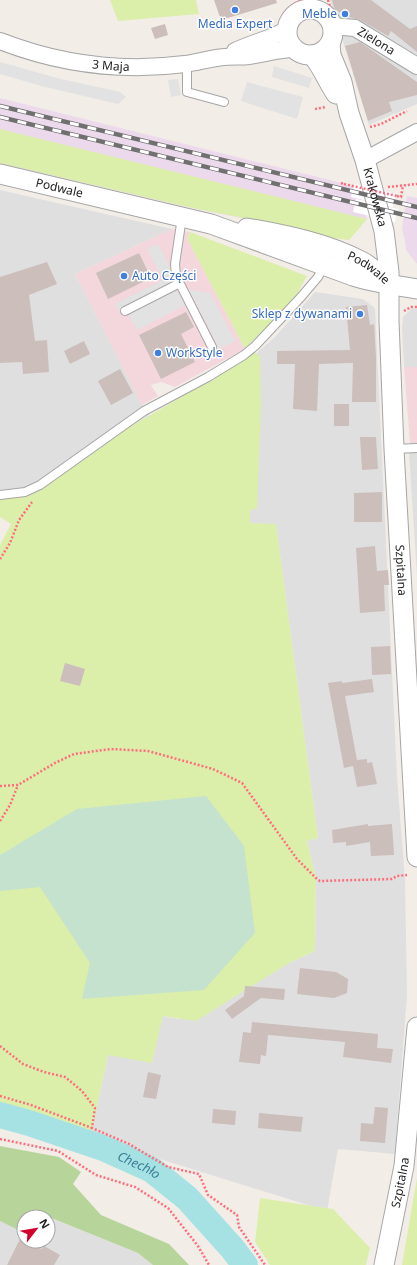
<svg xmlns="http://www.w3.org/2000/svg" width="417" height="1265" font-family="'Noto Sans',sans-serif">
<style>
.residential{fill:#e0dfdf}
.commercial{fill:#f4d7dc}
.industrial{fill:#ecdaec}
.grass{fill:#dbefab}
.forest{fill:#b7d59a}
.wetland{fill:#c4e2ce}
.parking{fill:#e2e2e2}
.pier{fill:#fff}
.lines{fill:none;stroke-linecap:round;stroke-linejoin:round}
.river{stroke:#a6e2e3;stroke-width:26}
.building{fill:#cbbebb}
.service-casing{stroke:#a6a6a6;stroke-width:10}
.minor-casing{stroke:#a6a6a6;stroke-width:18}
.tertiary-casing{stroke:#a6a6a6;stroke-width:21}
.path{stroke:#ff6d7c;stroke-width:2.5;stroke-dasharray:2 2;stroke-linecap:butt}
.service{stroke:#fff;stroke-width:8}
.minor{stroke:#fff;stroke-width:16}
.tertiary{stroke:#fff;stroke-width:19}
.rail-casing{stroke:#707070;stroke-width:4.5}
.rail{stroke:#fff;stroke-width:3;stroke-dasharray:9;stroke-linecap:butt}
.path-bridge{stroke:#ff6d7c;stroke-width:2.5;stroke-dasharray:2 2;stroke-linecap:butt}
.shop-dot{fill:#3f7fe0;stroke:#fff;stroke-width:1.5}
.labels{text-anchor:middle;stroke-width:3;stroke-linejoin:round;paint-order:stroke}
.shop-label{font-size:12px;fill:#366cbe;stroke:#fff;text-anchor:end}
.street-label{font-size:12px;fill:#222;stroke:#fff}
.water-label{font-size:13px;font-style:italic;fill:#3b7d98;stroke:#fff}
</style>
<rect width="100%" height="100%" fill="#f3ede8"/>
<g class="residential">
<path d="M330,0H417V104L369,125Z"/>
<path d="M0,190L172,229L75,274L142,405L150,415L111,439L40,486L0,498Z"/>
<path d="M315,292L363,299L375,308L397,777L405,880L407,995L395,1154L338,1149L327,1211L92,1138L93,1125L108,1055L163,1016L179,1019L289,963L315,951L316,878L307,841L318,838L276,525L250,523L251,358L275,337Z"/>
<path d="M411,309H417V367H404L402,328L403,317Z"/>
<path d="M409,452H417V576Z"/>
<path d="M49,1217L138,1253L153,1265H0V1221L24,1233V1241H48Z"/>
</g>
<g class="commercial">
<path d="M172,229L190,232L187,238L245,349L175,387L161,382L151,385L158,396L142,405L75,274Z"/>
<path d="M404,367H417V444H410Z"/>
</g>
<g class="industrial">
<path d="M0,98L358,187L367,219L349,240L197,209L0,163Z"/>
<path d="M407,196L417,198V264L406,250L405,241L402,228Z"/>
</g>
<g class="grass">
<path d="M110,0H196L199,14L118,21Z"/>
<path d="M0,129L367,219L349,240L310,235L239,217L197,209L0,163Z"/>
<path d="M190,232L307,276L296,296L245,349L187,238Z"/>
<path d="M254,351L260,357L261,405L257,509H250V523L276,524L318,838L307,841L316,878L315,951L289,963L196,1021L163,1016L152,1063L108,1055L93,1125L92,1138L0,1107V545L11,524L0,517V498L11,497L186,394L215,379V375Z"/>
<path d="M417,1178V1265H402L404,1253Z"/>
<path d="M260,1198L333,1209L370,1248L366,1265H270L255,1242Z"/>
</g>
<path class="forest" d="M0,1146L59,1157L81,1172L73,1184L101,1215L169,1244L189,1265H153L138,1253L49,1217L48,1219V1217H24V1233L0,1221Z"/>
<path class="wetland" d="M206,796L244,846L255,933L204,990L82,999L90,963L40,887L0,891V855L77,809Z"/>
<g class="parking">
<path d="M0,62L57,78L120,92L126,97L118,104L41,86L0,74Z"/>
<path d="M274,66L312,78L309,88L272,77Z"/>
<path d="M178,79L181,95L171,97L168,80Z"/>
<path d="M247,82L303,97L297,119L241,101Z"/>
<path d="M158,244L178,284L120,313L115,304L163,280L147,249Z"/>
<path d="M176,289L185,305L137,330L128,314Z"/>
<path d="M189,290L210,293L235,341L220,349Z"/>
</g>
<g class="pier">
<path d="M354,184L396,194L393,207L351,197Z"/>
<path d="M356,199L398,209L395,222L353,212Z"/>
</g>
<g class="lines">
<path class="river" id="s1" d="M0,1115L29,1123L103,1148L152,1170L187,1198L232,1248L245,1265"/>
</g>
<g class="building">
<path d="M214,0H276L277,3L221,20Z"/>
<path d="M332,0H371L410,29L417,26V52L391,31L388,36L360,20L352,18L335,10Z"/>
<path d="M165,24L168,35L155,39L151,28Z"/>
<path d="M360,42L417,82V95L389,102L392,111L368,121L345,46Z"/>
<path d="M139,253L151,278L108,299L96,273Z"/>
<path d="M47,262L57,284L29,295L35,341L47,340L49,372L23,374L22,362L0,363V277Z"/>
<path d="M367,305L370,325L374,324L376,357V402H352L353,363L319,364L317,411L293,409L295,364H277V351L350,350L346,307Z"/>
<path d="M186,312L194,327L181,334L195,362L161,379L139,335Z"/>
<path d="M84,341L90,354L70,364L64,351Z"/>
<path d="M120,369L133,393L111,405L98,381Z"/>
<rect x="334" y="404" width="15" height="22"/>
<path d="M360,437H376L378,469L362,470Z"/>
<path d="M382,492V522H354V493Z"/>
<path d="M375,546L377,571L388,570L389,585H384L385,611L360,613L356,548Z"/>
<path d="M390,646L391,674L372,675L371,647Z"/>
<path d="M65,663L85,669L80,686L60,681Z"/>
<path d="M372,679L374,692L345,696L357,760L367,759V763L372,762L377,784L357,787L353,766L344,768L328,683L342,681V683Z"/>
<path d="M368,824V826L392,824L394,855L371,856L370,842L346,846V842L333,843L332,830Z"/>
<path d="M300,968L336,972L348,979L347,993L334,998L297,994Z"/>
<path d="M245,986L285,989L284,1000L261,998L232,1019L225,1010L244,996Z"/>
<path d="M252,1022L378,1034L377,1048L393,1049L391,1063L343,1057L345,1042L258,1034L268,1035L266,1056L261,1055L260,1064L239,1062L243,1032L251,1033Z"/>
<path d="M148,1072L161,1075L156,1099L143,1097Z"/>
<path d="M375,1107L388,1108L385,1143L360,1141L361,1123L373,1124Z"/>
<path d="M213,1109L236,1111L235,1125L212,1123Z"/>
<path d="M259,1113L303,1117L301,1132L258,1128Z"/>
<path d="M20,1239L42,1249L44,1246L60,1255L54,1265H7Z"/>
</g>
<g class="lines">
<defs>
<g id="service">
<path d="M187,64V92L224,102"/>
<path d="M182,217L175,264L176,276L212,347"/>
<path d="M125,311L178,284"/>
<path d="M394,449L417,448"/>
<path d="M0,495L25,492L40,485L144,411L208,377L244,355L255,346L301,297L318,277L324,265"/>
</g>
<g id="minor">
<path id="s2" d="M332,26L355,28L417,66"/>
<path id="s3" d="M0,41C59,64 123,72 185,64C199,62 211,58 224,57C233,56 241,57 249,56C264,54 279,49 294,49"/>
<path d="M235,51C252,43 270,39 286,30"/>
<path d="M365,160L417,132"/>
</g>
<g id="tertiary">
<circle cx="310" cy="32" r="23"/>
<path id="s4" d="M330,44L331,55L342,82L349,113L365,160L384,231L389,272V321L394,449L417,857"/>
<path d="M312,55C322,66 327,81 336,94"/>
<path id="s5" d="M0,174L211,224L353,276C374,283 396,285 417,289"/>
<path id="s6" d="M247,228C286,235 327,243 363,262C372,267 381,276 389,283"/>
<path id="s7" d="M384,1265L404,1166L417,1027"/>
</g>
</defs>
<use href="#service" class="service-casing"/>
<use href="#minor" class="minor-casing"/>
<use href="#tertiary" class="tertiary-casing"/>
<g class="path">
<path d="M328,0L331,10L334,11"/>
<path d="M283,15L294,4L303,0"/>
<path d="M315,109L326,107"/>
<path d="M370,127L381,124L407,111"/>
<path d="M341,183L344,184"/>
<path d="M388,187L417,184"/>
<path d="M397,196L401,197L403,185"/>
<path d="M404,311L411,307H417"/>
<path d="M0,559L10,543L19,520L32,502"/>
<path d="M0,786L18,785L55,763L74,754L111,749L148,751L213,769L242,783L297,859L316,878L320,881L392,879L397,876L407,875"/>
<path d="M0,821L10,805L18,785"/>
<path d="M0,1046L23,1064L44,1072L65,1077L82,1091L95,1108L92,1128L129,1144L168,1167L199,1174L208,1195L237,1215L239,1227L265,1265"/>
<path d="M0,1096L31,1105L92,1128"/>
<path d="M0,1139L58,1151L96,1175L135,1187L168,1208L198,1246L209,1265"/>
</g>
<use href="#service" class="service"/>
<use href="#minor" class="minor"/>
<use href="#tertiary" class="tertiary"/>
<defs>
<g id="rail">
<path d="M0,106L417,207"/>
<path d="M0,117L417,218"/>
</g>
</defs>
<use href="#rail" class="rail-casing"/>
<use href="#rail" class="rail"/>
<path class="path-bridge" d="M344,184L397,196"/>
</g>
<g class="shop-dot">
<circle cx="235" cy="10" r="4"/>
<circle cx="345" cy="14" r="4"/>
<circle cx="124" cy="276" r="4"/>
<circle cx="360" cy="314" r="4"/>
<circle cx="158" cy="353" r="4"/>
</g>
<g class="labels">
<g class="shop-label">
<text x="337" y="18">Meble</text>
<text x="235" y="28" text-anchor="middle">Media Expert</text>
<text x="132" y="280" text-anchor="start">Auto Części</text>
<text x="352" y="318">Sklep z dywanami</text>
<text x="166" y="357" text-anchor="start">WorkStyle</text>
</g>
<g class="street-label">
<text dy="4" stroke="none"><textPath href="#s2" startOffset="48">Zielona</textPath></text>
<text dy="4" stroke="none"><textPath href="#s3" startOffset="114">3 Maja</textPath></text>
<text dy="4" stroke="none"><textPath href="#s5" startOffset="61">Podwale</textPath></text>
<text dy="4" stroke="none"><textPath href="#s4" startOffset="160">Krakowska</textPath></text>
<text dy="4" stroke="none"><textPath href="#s6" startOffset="129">Podwale</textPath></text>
<text dy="4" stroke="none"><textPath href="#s4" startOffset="535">Szpitalna</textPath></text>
<text dy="4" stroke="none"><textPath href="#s7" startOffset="84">Szpitalna</textPath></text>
</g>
<g class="water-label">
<text dy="5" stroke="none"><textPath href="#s1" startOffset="148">Chechło</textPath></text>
</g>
</g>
<g transform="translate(36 1229) rotate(59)"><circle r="19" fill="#ffffff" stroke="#a7a7a7"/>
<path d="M0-3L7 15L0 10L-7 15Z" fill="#d4002c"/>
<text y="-6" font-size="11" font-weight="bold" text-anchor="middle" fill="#222222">N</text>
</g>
</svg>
